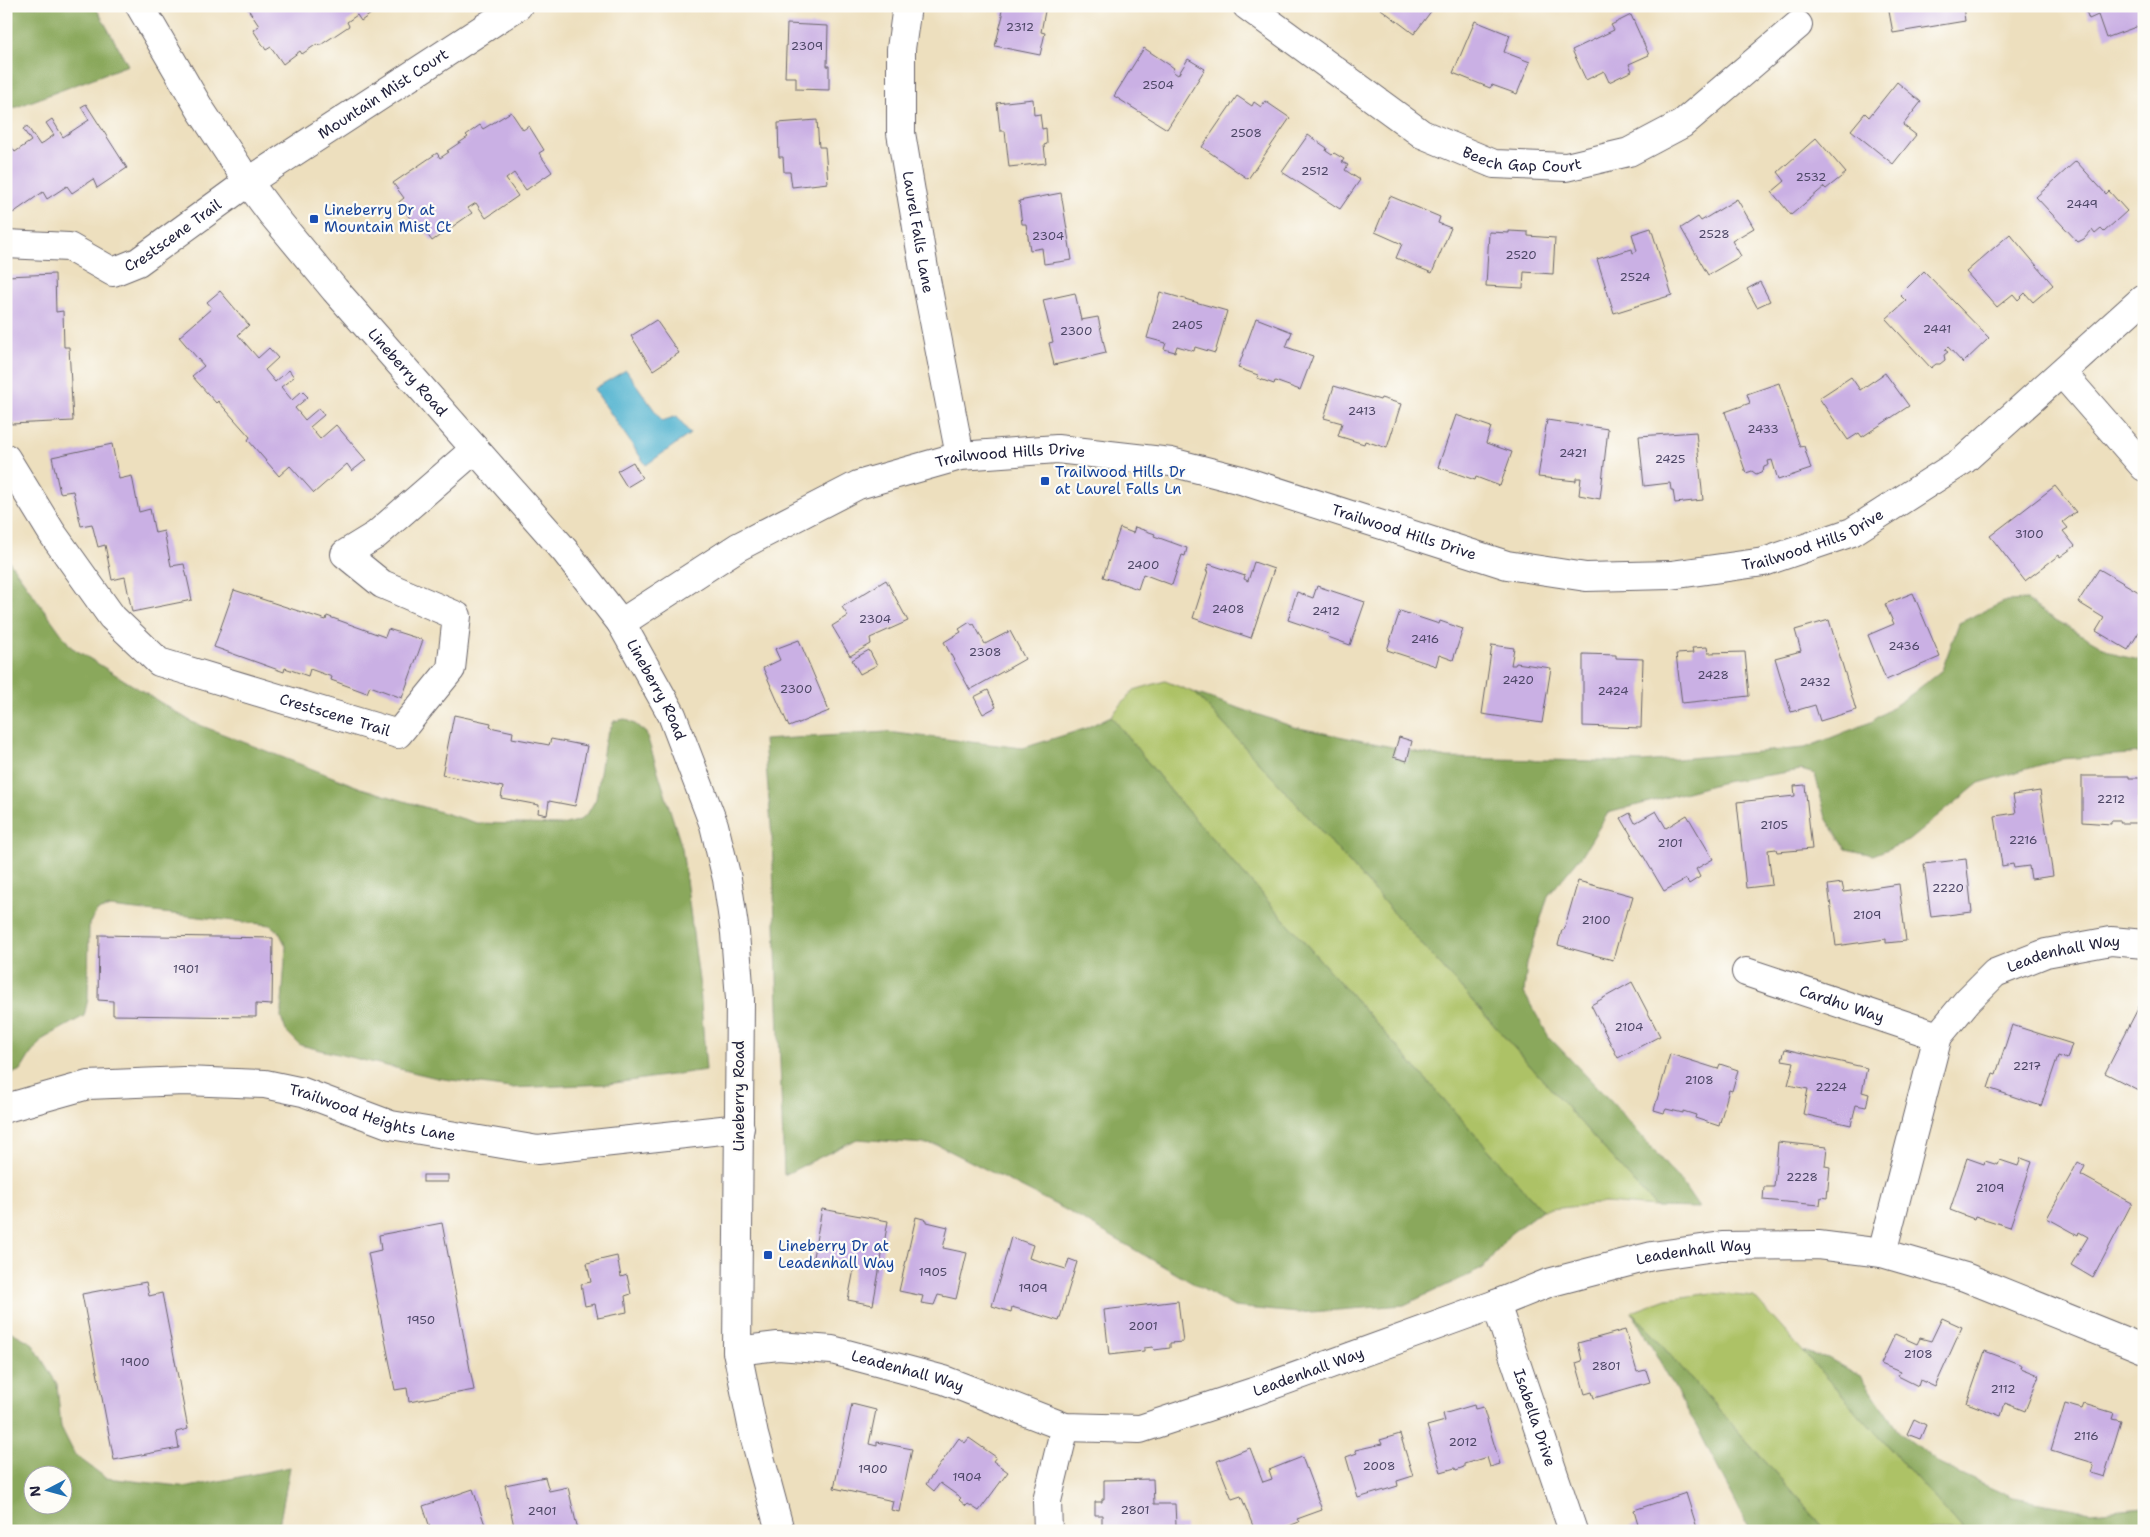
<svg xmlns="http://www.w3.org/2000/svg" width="2150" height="1537" font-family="'Shantell Sans',sans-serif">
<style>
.green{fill:#adc266;stroke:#687250}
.forest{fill:#8aa85b;stroke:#56654b;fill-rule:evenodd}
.water{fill:#52b4d0;stroke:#3a6b86}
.building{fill:#cab0e4}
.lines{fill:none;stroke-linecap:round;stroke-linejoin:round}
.minor-casing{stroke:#696469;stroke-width:30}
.minor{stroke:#fff;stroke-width:28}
.transit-dot{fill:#1a4fb4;stroke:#fdfcf7;stroke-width:2}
.labels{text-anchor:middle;stroke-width:4.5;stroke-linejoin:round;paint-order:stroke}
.number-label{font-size:12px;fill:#4c4665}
.street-label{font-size:15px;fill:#22223b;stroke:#fdfcf7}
.transit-label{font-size:15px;fill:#164399;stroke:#fdfcf7;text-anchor:start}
</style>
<rect width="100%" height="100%" fill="#fdfcf7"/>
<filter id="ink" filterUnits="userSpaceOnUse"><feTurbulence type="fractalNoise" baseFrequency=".02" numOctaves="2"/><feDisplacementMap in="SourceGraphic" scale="10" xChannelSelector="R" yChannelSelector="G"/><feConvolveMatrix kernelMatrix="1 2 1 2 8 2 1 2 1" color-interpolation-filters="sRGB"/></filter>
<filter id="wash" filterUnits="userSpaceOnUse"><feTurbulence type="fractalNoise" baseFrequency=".0096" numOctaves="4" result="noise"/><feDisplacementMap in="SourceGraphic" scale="20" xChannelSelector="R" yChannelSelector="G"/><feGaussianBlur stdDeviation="1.12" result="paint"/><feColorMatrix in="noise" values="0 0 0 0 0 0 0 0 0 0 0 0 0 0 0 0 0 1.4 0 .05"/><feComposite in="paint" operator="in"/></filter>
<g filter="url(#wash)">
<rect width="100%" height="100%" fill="#eddfbe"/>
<g class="green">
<path d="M1165,681L1195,693L1287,793L1656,1207L1605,1203L1542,1210L1178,800L1111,716L1134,690Z"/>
<path d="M1712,1293L1754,1297L1964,1531H1827L1632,1312L1667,1299Z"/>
</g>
<g class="forest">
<path d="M6,6H95L128,65L6,111Z"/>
<path d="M6,557L71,647L192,722L361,788L477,823L562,825L580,820L588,813L596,799L605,740L614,721L625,719L635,724L646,733L682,848L700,988L706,1070L608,1084L510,1088L437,1078L300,1045L286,1031L281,1017L286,946L279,932L270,925L110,907L97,911L89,924L88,999L84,1016L43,1039L30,1055L21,1070L6,1076Z"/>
<path d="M2027,600L2047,615L2117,655L2144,661V753L2061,759L1979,783L1908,841L1873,855L1846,849L1826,818L1815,774L1801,770L1724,782L1608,813L1582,855L1548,896L1527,963L1524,993L1549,1037L1620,1111L1684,1186L1699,1208L1656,1207L1287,793L1195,693L1294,727L1447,758L1642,762L1805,748L1871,722L1913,693L1942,670L1959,623L2006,601Z"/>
<path d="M1111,716L1178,800L1542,1210L1510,1234L1482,1269L1404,1305L1298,1313L1234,1307L1064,1209L938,1145L857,1139L784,1175L772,837L764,740L886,732L1023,748L1084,729Z"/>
<path d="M1632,1312L1827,1531H1750L1699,1431Z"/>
<path d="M6,1329L32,1343L57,1384L61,1427L75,1455L106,1478L189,1487L290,1467L278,1531H6ZM62,1474V1504H32V1474Z"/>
<path d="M1803,1352L1828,1358L1862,1377L1898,1431L1941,1465L2013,1498L2091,1512L2144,1507V1531H1964Z"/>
</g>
<path class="water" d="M626,370L662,421L677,416L690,434L646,465L594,389Z"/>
<g id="blocks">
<g class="building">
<path d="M246,6H382L361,21L357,15L347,22L349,26L319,46L317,44L302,54L300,51L283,64L271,47L266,50L253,30L259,26Z"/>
<path d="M1003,6H1046L1041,32L1045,33L1040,55L995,46L1003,15H1001Z"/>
<path d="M1377,6H1435L1414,34Z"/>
<path d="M1888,6H1963L1965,21L1893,33Z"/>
<path d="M2084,6H2144V24L2106,38L2098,15L2089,19Z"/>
<path d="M1631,15L1649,55L1629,64L1632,71L1609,82L1604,71L1586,80L1572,50L1614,30L1611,25Z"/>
<path d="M1475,21L1510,35L1504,52L1530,62L1517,94L1492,85L1490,88L1453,73Z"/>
<path d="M787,24L828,26L827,66H829V90L796,89V77H785Z"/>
<path d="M1144,48L1174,68L1172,71L1178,75L1188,59L1205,69L1167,129L1114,96Z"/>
<path d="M1897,82L1921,102L1903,125L1916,135L1893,164L1851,130L1865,113L1869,117Z"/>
<path d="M1237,96L1252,106L1254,102L1261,107L1265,101L1290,118L1248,179L1202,147Z"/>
<path d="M1033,99L1034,115L1040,114L1042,129L1046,128L1047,144L1044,145L1046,163L1009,167L1005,131H1000L997,103Z"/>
<path d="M86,104L127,168L97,188L93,179L72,193L67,186L47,199L43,192L13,213L6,203V139L15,152L31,141L23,129L27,126L40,145L54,135L46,123L52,119L63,137L89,120L81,107Z"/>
<path d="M511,112L523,130L529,126L544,150L539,153L552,172L526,190L514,173L506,179L518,196L486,218L476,203L468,208L472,213L432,241L418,221L414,224L399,202L404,198L393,183L437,153L440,158L449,152L447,151L468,137L466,135L480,125L483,129Z"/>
<path d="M817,120L819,147H825L828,183L792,187L790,172H784L783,157H779L778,123Z"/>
<path d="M1308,135L1327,148L1326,151L1332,155L1334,153L1344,159L1342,162L1348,165L1345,170L1360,180L1340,209L1282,172Z"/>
<path d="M1816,138L1846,173L1826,189L1824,187L1791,215L1772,192L1785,181L1778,172Z"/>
<path d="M2076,161L2106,194L2109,191L2127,211L2104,232L2101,229L2095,234L2092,230L2084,239L2078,242L2036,197Z"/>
<path d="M1061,193L1072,260L1044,264L1042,248L1030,250L1026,224H1022L1019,201Z"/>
<path d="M1390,196L1440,217L1438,223L1451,228L1432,273L1396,258L1402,244L1375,232Z"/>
<path d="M1737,199L1754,228L1732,241L1741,256L1708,275L1681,228L1698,217L1701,221Z"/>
<path d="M1651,228L1672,295L1614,313L1597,259L1632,249L1633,253L1637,251L1632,234Z"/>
<path d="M1509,231L1528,232V236L1555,238L1553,274L1524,272L1523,288L1486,286L1489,232L1509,233Z"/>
<path d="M2010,234L2053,285L2033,302L2025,293L2018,300L2013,294L1997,307L1966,272Z"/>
<path d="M1924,271L1989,338L1963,363L1948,347L1945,350L1948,352L1944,355L1945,360L1940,364H1936L1931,368L1886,319L1906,301L1900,295Z"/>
<path d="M55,274L56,312L63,311L64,347H69L73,421L11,424L8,352H6V276Z"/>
<path d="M1760,282L1770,301L1757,307L1747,289Z"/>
<path d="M220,291L249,325L238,335L258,358L269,348L278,358L265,370L275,382L289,370L294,377L281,387L292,400L302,391L308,397L295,408L305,420L319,408L324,415L310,427L320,439L336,425L366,460L352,471L347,464L314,493L290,466L279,476L248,440L250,437L218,401L216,403L192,376L204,366L179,337L212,308L207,302Z"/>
<path d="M1160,292L1227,311L1215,353L1195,347L1194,351L1177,346L1175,352L1164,349L1166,343L1147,338Z"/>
<path d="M1075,293L1081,320L1098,317L1106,353L1054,365L1049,343L1053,342L1043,300Z"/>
<path d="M1256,318L1292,332L1286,347L1313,356L1300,390L1275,381L1274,384L1257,378L1258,375L1238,368Z"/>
<path d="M656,320L679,353L653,370L631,336Z"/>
<path d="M1885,373L1909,406L1862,437L1859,433L1848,440L1819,398L1851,377L1860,390Z"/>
<path d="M1779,383L1800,447L1804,446L1811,469L1778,480L1772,460L1768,461L1769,465L1764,467L1763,471L1756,474L1752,471L1746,473L1725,412L1750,403L1747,394Z"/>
<path d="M1334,386L1380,400L1381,398L1401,404L1387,448L1365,441L1364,444L1338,436L1342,423L1324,418Z"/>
<path d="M1456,415L1491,427L1486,443L1512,452L1500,486L1476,477L1475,480L1438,467Z"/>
<path d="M1547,420L1608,429L1600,499L1579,495L1581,478H1576V481L1538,477Z"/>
<path d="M1696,432L1703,500L1675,503L1673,490H1671L1670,483L1644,486L1639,436Z"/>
<path d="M112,444L119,479L132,476L139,512L150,509L155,533L164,531L171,566L184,564L192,600L132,612L125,577L112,580L105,545L98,547L92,524L81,526L73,491L60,493L52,457Z"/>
<path d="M633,462L642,478L627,487L617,471Z"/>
<path d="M2055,486L2076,512L2063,522L2068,528L2063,531L2075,546L2060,557L2059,555L2025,581L1990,536Z"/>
<path d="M1135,527L1155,534L1154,536L1187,548L1185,556L1182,555L1172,585L1143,574L1138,589L1103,577L1120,528L1133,533Z"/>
<path d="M1254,562L1274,569L1251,638L1193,618L1208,571H1206L1209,564L1245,576L1244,579L1248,581Z"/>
<path d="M2099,569L2144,595L2142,600L2144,601V624L2128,650L2096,631L2104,618L2078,602Z"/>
<path d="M886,580L908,621L870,638L871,644L850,656L832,626L848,616L842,607Z"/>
<path d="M1317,586L1365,602L1350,645L1328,637L1329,634L1288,620L1297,592L1313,598Z"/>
<path d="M234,590L326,620L327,616L385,637L388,629L423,640L402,698L370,686L367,693L331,680L332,677L310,669L308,676L285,668L284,672L214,647Z"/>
<path d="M1913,593L1940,657L1886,680L1868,635L1894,624L1885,604Z"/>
<path d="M1400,611L1439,624L1440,621L1463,629L1453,660L1439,655L1436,666L1387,650Z"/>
<path d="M1829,620L1856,710L1820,721L1815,705L1791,712L1775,658L1801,651L1795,630Z"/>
<path d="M970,622L972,625L974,624L985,644L1010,631L1025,659L970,690L944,642L961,632L959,629Z"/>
<path d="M799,640L829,711L789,727L763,668L780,660L775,649Z"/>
<path d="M1492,645L1514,648L1511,665H1515L1516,663L1551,668L1542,723L1482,714Z"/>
<path d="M1707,647L1708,653L1745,652L1749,696L1682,703L1676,654L1693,653L1692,648Z"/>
<path d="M869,650L877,665L860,674L852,660Z"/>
<path d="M1583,654L1616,655V658L1643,659L1641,728L1583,726Z"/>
<path d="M988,690L996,707L983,714L974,697Z"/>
<path d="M454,715L491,723L490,727L513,732L512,738L549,745L551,739L587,746L575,806L549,801L547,815L538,813L539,805L501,798L503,787L442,775Z"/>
<path d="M1399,737L1412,741L1407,761L1393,757Z"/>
<path d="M2082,776H2129V778H2140V823H2120L2121,821H2111V824L2082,822Z"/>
<path d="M1805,785L1812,849L1777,852L1776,849L1768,850L1772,885L1746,888L1737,802L1795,796L1794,786Z"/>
<path d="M2040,791L2053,876L2031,879L2029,866L2014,868L2013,864L2002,866L1995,816L2016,813L2013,795Z"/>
<path d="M1656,811L1666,828L1687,815L1713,859L1696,869L1700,877L1689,884L1686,879L1664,891L1621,818L1630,813L1635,823Z"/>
<path d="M1966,859L1972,912L1931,917L1924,864Z"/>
<path d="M1578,881L1633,896L1629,910H1627L1613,960L1558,945L1562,930H1564Z"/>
<path d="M1842,883L1844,892L1899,884L1906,941L1886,943V939L1836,946L1828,885Z"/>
<path d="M99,935L273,938L272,1005L256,1004V1017L113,1015V1001L98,1000Z"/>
<path d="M1632,982L1660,1036L1618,1058L1591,1005Z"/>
<path d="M2144,997V1093L2105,1073Z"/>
<path d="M2012,1025L2072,1044L2067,1059L2058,1056L2041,1106L1988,1088L1993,1073L1996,1074Z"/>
<path d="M1785,1049L1867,1068L1862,1092L1869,1094L1866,1107L1856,1105L1851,1125L1803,1114L1808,1089L1788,1085L1794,1062L1782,1060Z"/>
<path d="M1670,1054L1718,1069L1720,1064L1738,1070L1732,1091L1729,1090L1719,1126L1695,1118L1696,1115L1683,1111V1113L1666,1109L1664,1113L1654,1110Z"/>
<path d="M1778,1142L1827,1147L1825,1166L1830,1167L1827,1198L1821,1197L1820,1205L1763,1200L1764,1187H1774Z"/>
<path d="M1967,1158L1984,1164L1985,1161L1998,1165L2000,1160L2018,1166L2021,1158L2032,1162L2010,1227L1975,1216L1974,1219L1950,1210Z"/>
<path d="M2078,1162L2085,1166L2081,1175L2132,1203L2093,1278L2071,1265L2088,1237L2079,1232L2078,1235L2047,1218Z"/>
<rect x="423" y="1175" width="25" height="7"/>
<path d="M822,1209L888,1221L873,1305L848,1300L855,1264L847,1262L845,1268L812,1262Z"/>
<path d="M916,1217L927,1220V1222L948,1227L943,1248L967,1253L956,1299L938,1295L934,1305L921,1303L923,1296L899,1291Z"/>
<path d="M442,1223L474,1390L409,1402L407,1388L395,1390L368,1253L381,1250L379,1235Z"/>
<path d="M1011,1237L1033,1245L1029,1258L1066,1269L1069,1259L1077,1262L1059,1321L1012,1307L1011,1312L992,1306Z"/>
<path d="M617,1256L621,1277L627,1275L631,1294L625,1296L627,1312L598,1318L595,1304L585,1306L581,1284L591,1282L587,1263Z"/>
<path d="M146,1282L149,1296L162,1293L188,1429L176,1432L179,1448L114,1460L82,1294Z"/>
<path d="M1178,1301L1183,1342L1170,1343V1348L1154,1350L1153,1347L1144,1348V1351L1109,1355L1104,1310Z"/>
<path d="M1942,1318L1962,1327L1935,1387L1920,1380L1918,1386L1898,1376L1900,1372L1881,1364L1895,1334L1917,1344L1920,1338L1931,1341Z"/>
<path d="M1625,1330L1637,1372L1646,1370L1650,1382L1594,1398L1592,1392L1585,1394L1576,1363L1582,1361L1578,1343Z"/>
<path d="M1985,1351L2022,1365L2021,1368L2039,1375L2025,1411L2005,1403L2001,1416L1967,1403Z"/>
<path d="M852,1404L876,1410L869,1444L877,1446V1442L912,1449L899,1512L891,1510L893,1501L834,1488Z"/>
<path d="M2065,1404L2082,1409L2084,1404L2114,1413L2112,1419L2121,1421L2104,1477L2091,1473L2094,1463L2051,1450Z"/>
<path d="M1474,1405L1475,1409L1483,1407L1500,1464L1490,1467L1487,1457L1464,1464V1467L1456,1470L1455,1468L1441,1472L1427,1426L1445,1421L1443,1414Z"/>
<path d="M1914,1419L1926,1425L1920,1439L1907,1434Z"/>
<path d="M1400,1434L1413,1476L1397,1481L1398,1486L1358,1498L1346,1457L1357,1453L1355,1450L1382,1444L1380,1440Z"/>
<path d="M959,1438L965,1443L969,1438L996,1457L993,1461L1008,1472L979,1511L968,1504L966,1506L959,1500L961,1498L940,1483L934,1491L926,1484Z"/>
<path d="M1250,1448L1263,1482L1272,1479L1269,1470L1302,1457L1322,1510L1297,1519L1299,1522L1277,1531H1255L1241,1496L1232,1499L1217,1461Z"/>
<path d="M545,1477L549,1491L568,1487L578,1531H515L505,1485Z"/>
<path d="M1153,1479L1154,1504H1175L1176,1525H1185V1531H1102V1515H1095V1502H1102V1499H1104V1480Z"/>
<path d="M473,1489L487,1531H431L423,1506Z"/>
<path d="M1686,1493L1698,1531H1631L1630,1527L1638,1524L1634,1510Z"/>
</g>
</g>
</g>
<g filter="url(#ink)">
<use href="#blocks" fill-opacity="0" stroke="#696469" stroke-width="1"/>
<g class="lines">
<defs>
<g id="minor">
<path id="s1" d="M140,6L200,109L248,182L272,214L335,290L565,551L621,623L672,715L714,825L727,879L735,933L740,999L737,1351L754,1435L780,1531"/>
<path id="s2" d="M907,6L901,49V133L924,269L960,456"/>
<path id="s3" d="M1247,6L1422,134L1494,164L1566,167L1629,152L1682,124L1798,25"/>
<path id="s4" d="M6,244L69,247L113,272L138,262L248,182L518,6"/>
<path d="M2062,373L2144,467"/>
<path id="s5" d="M6,458L52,533L112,617L159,662L398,734L451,669L457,616L382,584L345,554L376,535L475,449"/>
<path id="s6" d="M621,623L738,547L858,485L960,456L1057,449L1171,462L1241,480L1507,565L1586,577L1671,575L1764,562L1852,532L1964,460L2144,298"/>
<path id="s7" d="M1746,972L1938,1036"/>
<path id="s8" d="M6,1108L88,1085L184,1081L265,1084L303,1092L391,1125L538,1150L740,1128"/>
<path id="s9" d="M1882,1253L1938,1036L1968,1000L1995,973L2046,953L2111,941L2144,944"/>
<path id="s10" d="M1496,1304L1573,1531"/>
<path id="s11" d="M737,1351L778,1346L832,1350L944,1380L1065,1427L1140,1429L1253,1392L1496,1304L1548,1283L1652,1256L1722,1246L1818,1245L1882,1253L1965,1277L2144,1349"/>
<path d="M1048,1531L1047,1501L1065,1427"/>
</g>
</defs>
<use href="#minor" class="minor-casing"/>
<use href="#minor" class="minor"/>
</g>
</g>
<g class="transit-dot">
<rect x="309" y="214" width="10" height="10" rx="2.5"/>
<rect x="1040" y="476" width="10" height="10" rx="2.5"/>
<rect x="763" y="1250" width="10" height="10" rx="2.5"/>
</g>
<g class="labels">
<g class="number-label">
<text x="1020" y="31">2312</text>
<text x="807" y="50">2309</text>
<text x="1158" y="89">2504</text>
<text x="1246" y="137">2508</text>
<text x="1315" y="175">2512</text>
<text x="1811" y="181">2532</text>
<text x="2082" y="208">2449</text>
<text x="1714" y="238">2528</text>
<text x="1048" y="240">2304</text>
<text x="1521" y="259">2520</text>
<text x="1635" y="281">2524</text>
<text x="1187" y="329">2405</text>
<text x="1937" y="333">2441</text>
<text x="1076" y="335">2300</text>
<text x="1362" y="415">2413</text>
<text x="1763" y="433">2433</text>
<text x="1573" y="457">2421</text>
<text x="1670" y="463">2425</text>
<text x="2029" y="538">3100</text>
<text x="1143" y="569">2400</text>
<text x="1228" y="613">2408</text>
<text x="1326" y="615">2412</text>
<text x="875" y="623">2304</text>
<text x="1425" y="643">2416</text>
<text x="1904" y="650">2436</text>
<text x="985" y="656">2308</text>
<text x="1713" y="679">2428</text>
<text x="1518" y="684">2420</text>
<text x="1815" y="686">2432</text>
<text x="796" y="693">2300</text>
<text x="1613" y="695">2424</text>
<text x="2111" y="803">2212</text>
<text x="1774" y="829">2105</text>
<text x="2023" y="844">2216</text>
<text x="1670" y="847">2101</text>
<text x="1948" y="892">2220</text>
<text x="1867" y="919">2109</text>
<text x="1596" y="924">2100</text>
<text x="186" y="973">1901</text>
<text x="1629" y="1031">2104</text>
<text x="2027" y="1070">2217</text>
<text x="1699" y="1084">2108</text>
<text x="1831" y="1091">2224</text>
<text x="1802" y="1181">2228</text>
<text x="1990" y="1192">2109</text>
<text x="933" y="1276">1905</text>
<text x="1033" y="1292">1909</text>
<text x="421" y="1324">1950</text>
<text x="1143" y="1330">2001</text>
<text x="1918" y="1358">2108</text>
<text x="135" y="1366">1900</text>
<text x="1606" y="1370">2801</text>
<text x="2003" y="1393">2112</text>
<text x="2086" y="1440">2116</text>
<text x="1463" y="1446">2012</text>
<text x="1379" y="1470">2008</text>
<text x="873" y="1473">1900</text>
<text x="967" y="1481">1904</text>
<text x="1135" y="1514">2801</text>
<text x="542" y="1515">2901</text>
</g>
<g class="street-label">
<text dy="5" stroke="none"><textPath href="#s4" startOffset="438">Mountain Mist Court</textPath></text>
<text dy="5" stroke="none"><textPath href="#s3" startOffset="322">Beech Gap Court</textPath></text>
<text dy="5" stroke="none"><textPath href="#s2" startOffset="228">Laurel Falls Lane</textPath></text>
<text dy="5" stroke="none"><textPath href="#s4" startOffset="184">Crestscene Trail</textPath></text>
<text dy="5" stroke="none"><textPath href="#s1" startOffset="455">Lineberry Road</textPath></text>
<text dy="5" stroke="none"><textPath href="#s6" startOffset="431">Trailwood Hills Drive</textPath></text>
<text dy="5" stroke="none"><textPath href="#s6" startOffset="836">Trailwood Hills Drive</textPath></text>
<text dy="5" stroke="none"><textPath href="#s6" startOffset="1256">Trailwood Hills Drive</textPath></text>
<text dy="5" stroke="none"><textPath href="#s1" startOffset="860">Lineberry Road</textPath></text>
<text dy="5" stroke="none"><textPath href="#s5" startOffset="440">Crestscene Trail</textPath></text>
<text dy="5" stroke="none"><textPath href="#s9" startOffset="381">Leadenhall Way</textPath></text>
<text dy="5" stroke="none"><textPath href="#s7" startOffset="101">Cardhu Way</textPath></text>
<text transform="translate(739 1096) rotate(-90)" y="5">Lineberry Road</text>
<text dy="5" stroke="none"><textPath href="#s8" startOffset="374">Trailwood Heights Lane</textPath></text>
<text dy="5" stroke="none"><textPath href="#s11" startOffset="999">Leadenhall Way</textPath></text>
<text dy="5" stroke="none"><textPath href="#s11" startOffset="174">Leadenhall Way</textPath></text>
<text dy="5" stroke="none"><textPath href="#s11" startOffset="594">Leadenhall Way</textPath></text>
<text dy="5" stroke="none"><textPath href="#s10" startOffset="120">Isabella Drive</textPath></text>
</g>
<g class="transit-label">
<text x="324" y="215">Lineberry Dr at<tspan x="324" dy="17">Mountain Mist Ct</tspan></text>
<text x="1055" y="477">Trailwood Hills Dr<tspan x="1055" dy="17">at Laurel Falls Ln</tspan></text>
<text x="778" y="1251">Lineberry Dr at<tspan x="778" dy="17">Leadenhall Way</tspan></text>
</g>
</g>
<rect width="2150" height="1537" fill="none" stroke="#fdfcf7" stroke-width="25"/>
<g transform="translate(48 1490) rotate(264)"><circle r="24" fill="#fdfcf7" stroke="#a5a5ac"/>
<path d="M0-4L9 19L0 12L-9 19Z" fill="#1f6fb2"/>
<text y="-8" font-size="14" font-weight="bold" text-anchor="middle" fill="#22223b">N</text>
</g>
</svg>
